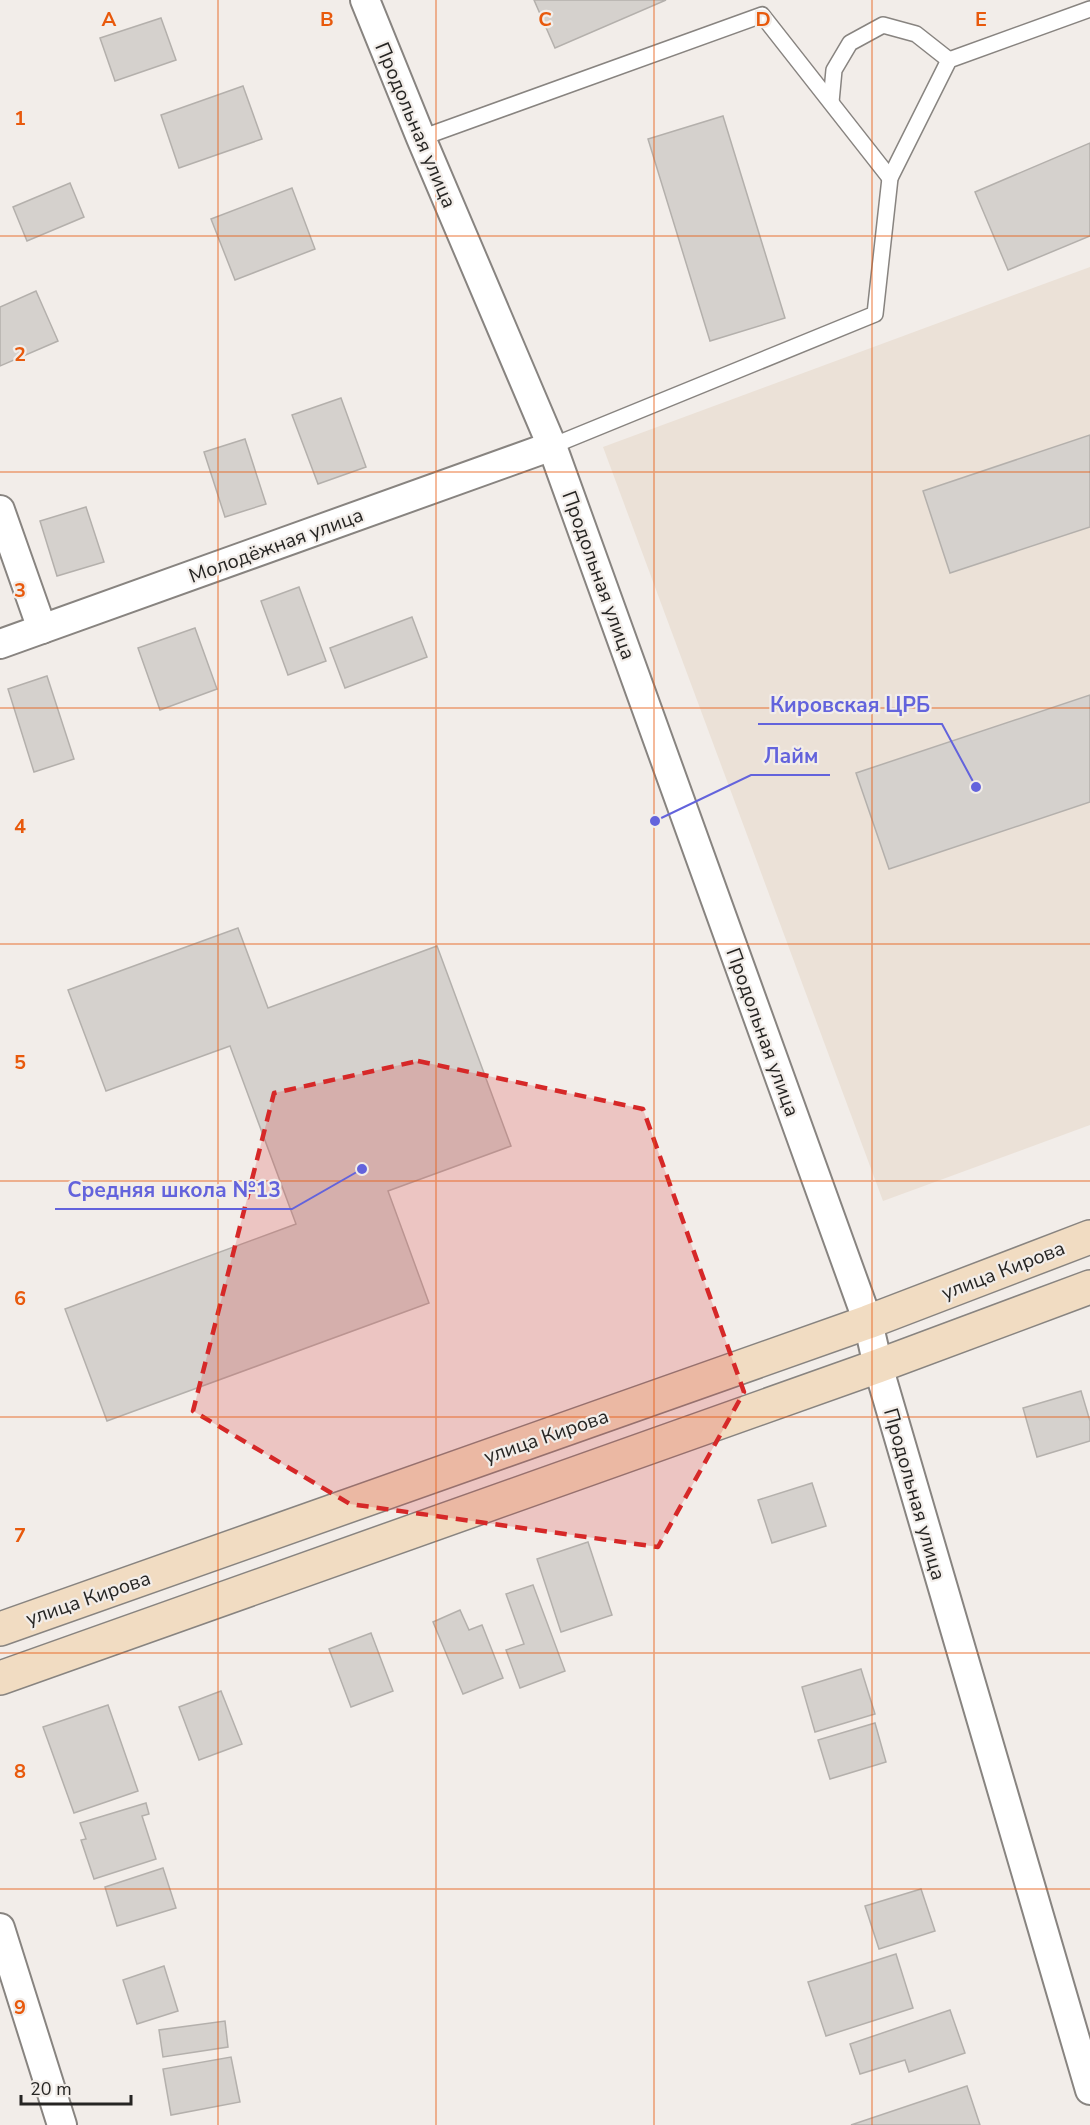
<svg xmlns="http://www.w3.org/2000/svg" width="1090" height="2125" font-family="'Nunito Sans',sans-serif">
<style>
.built{fill:#ebe1d7}
.building{fill:#d5d1cd;stroke:#b4b0ac;stroke-width:1.5}
.lines{fill:none;stroke-linecap:round;stroke-linejoin:round}
.lane-casing{stroke:#888480;stroke-width:18}
.street-casing{stroke:#888480;stroke-width:32}
.secondary-casing{stroke:#888480;stroke-width:36}
.lane{stroke:#fff;stroke-width:15}
.street{stroke:#fff;stroke-width:28}
.secondary{stroke:#f1dcc2;stroke-width:33}
.marked{fill:#d62828;fill-opacity:0.2;stroke:#d62828;stroke-width:4.5;stroke-dasharray:12 8;stroke-linejoin:round}
.grid{fill:none;stroke:#e8590c;stroke-width:1.5;stroke-opacity:0.55}
.labels{text-anchor:middle;stroke-width:4.5;stroke-linejoin:round;paint-order:stroke}
.street-label{font-size:20px;fill:#262523;stroke:#f2ede9}
.grid-label{font-size:20px;text-anchor:middle;font-weight:bold;fill:#e8590c;stroke:#f2ede9;stroke-width:4.5;stroke-linejoin:round;paint-order:stroke}
.leader{fill:none;stroke:#6363dc;stroke-width:2}
.callout-dot{fill:#6363dc;stroke:#f2ede9;stroke-width:2}
.callout-label{font-size:21px;text-anchor:middle;font-weight:bold;fill:#6363dc;stroke:#f2ede9;stroke-width:4.5;stroke-linejoin:round;paint-order:stroke}
</style>
<rect width="100%" height="100%" fill="#f2ede9"/>
<path class="built" d="M1090,267V1125L883,1201L603,447Z"/>
<g class="building">
<path d="M534,0H666L555,48Z"/>
<path d="M161,18L176,60L115,81L100,38Z"/>
<path d="M243,86L262,139L179,168L161,115Z"/>
<path d="M723,116L785,318L710,341L648,139Z"/>
<path d="M1090,143V236L1008,270L975,192Z"/>
<path d="M70,183L84,217L27,241L13,207Z"/>
<path d="M292,188L315,249L235,280L211,219Z"/>
<path d="M36,291L58,341L0,366V307Z"/>
<path d="M341,398L366,467L318,484L292,415Z"/>
<path d="M1090,435V527L950,573L923,491Z"/>
<path d="M245,439L266,504L225,517L204,452Z"/>
<path d="M86,507L104,562L57,576L40,521Z"/>
<path d="M299,587L326,661L288,675L261,601Z"/>
<path d="M412,617L427,657L345,688L330,648Z"/>
<path d="M195,628L217,689L160,710L138,648Z"/>
<path d="M47,676L74,759L34,772L8,689Z"/>
<path d="M1090,695V802L889,869L856,773Z"/>
<path d="M238,928L268,1008L437,946L511,1146L388,1191L429,1303L107,1421L65,1309L296,1224L230,1046L106,1091L68,990Z"/>
<path d="M1081,1391L1090,1421V1441L1037,1457L1023,1408Z"/>
<path d="M812,1483L826,1526L772,1543L758,1500Z"/>
<path d="M588,1542L612,1615L561,1632L537,1559Z"/>
<path d="M533,1585L565,1671L520,1688L506,1650L524,1644L506,1594Z"/>
<path d="M460,1610L469,1630L482,1625L503,1678L463,1694L433,1622Z"/>
<path d="M371,1633L393,1691L351,1707L329,1649Z"/>
<path d="M861,1669L875,1714L815,1732L802,1687Z"/>
<path d="M221,1691L242,1744L199,1760L179,1707Z"/>
<path d="M108,1705L138,1791L74,1813L43,1727Z"/>
<path d="M875,1723L886,1762L830,1779L818,1740Z"/>
<path d="M146,1803L149,1814L142,1816L156,1859L94,1879L81,1840L86,1839L80,1823Z"/>
<path d="M163,1868L176,1908L117,1926L105,1887Z"/>
<path d="M921,1889L935,1931L879,1949L865,1906Z"/>
<path d="M896,1954L913,2008L826,2036L808,1982Z"/>
<path d="M164,1966L178,2011L137,2024L123,1980Z"/>
<path d="M950,2010L965,2053L909,2072L905,2060L860,2074L850,2044Z"/>
<path d="M225,2021L228,2047L163,2057L159,2030Z"/>
<path d="M231,2057L240,2102L171,2115L163,2069Z"/>
<path d="M967,2086L980,2125H851Z"/>
</g>
<g class="lines">
<defs>
<g id="lane">
<path d="M831,102L834,70L850,43L883,25L916,34L949,60"/>
<path d="M421,138L762,15L890,178"/>
<path d="M552,446L875,314L890,178L949,60L1090,9"/>
</g>
<g id="street">
<path d="M365,0L421,138L552,446L868,1322L878,1366L1090,2090"/>
<path d="M0,510L42,629"/>
<path d="M0,644L552,446"/>
<path d="M0,1928L62,2125"/>
</g>
<g id="secondary">
<path d="M0,1629L868,1322L1090,1237"/>
<path d="M0,1678L878,1366L1090,1287"/>
</g>
</defs>
<use href="#lane" class="lane-casing"/>
<use href="#street" class="street-casing"/>
<use href="#secondary" class="secondary-casing"/>
<use href="#lane" class="lane"/>
<use href="#street" class="street"/>
<use href="#secondary" class="secondary"/>
</g>
<path class="marked" d="M418,1061L643,1109L744,1392L658,1547L350,1504L193,1411L274,1093Z"/>
<path class="grid" d="M218,0V2125M436,0V2125M654,0V2125M872,0V2125M0,236H1090M0,472H1090M0,708H1090M0,944H1090M0,1181H1090M0,1417H1090M0,1653H1090M0,1889H1090"/>
<g class="labels">
<g class="street-label">
<text transform="translate(416 125) rotate(67)" y="7">Продольная улица</text>
<text transform="translate(276 545) rotate(-20)" y="7">Молодёжная улица</text>
<text transform="translate(599 575) rotate(70)" y="7">Продольная улица</text>
<text transform="translate(763 1032) rotate(70)" y="7">Продольная улица</text>
<text transform="translate(1003 1270) rotate(-21)" y="7">улица Кирова</text>
<text transform="translate(546 1436) rotate(-19)" y="7">улица Кирова</text>
<text transform="translate(915 1494) rotate(74)" y="7">Продольная улица</text>
<text transform="translate(88 1598) rotate(-19)" y="7">улица Кирова</text>
</g>
</g>
<g class="grid-label">
<text x="109" y="26">A</text>
<text x="327" y="26">B</text>
<text x="545" y="26">C</text>
<text x="763" y="26">D</text>
<text x="981" y="26">E</text>
<text x="20" y="125">1</text>
<text x="20" y="361">2</text>
<text x="20" y="597">3</text>
<text x="20" y="833">4</text>
<text x="20" y="1069">5</text>
<text x="20" y="1305">6</text>
<text x="20" y="1542">7</text>
<text x="20" y="1778">8</text>
<text x="20" y="2014">9</text>
</g>
<path class="leader" d="M976 787L942 724H758M655 821L751 775H830M362 1169L292 1209H55"/>
<g class="callout-dot">
<circle cx="976" cy="787" r="6"/>
<circle cx="655" cy="821" r="6"/>
<circle cx="362" cy="1169" r="6"/>
</g>
<g class="callout-label">
<text x="850" y="712">Кировская ЦРБ</text>
<text x="791" y="763">Лайм</text>
<text x="174" y="1197">Средняя школа №13</text>
</g>
<path d="M21 2095v9h110v-9" fill="none" stroke="#262523" stroke-width="3"/>
<text x="30" y="2095" font-size="18" fill="#262523" stroke="#f2ede9" stroke-width="4.5" paint-order="stroke">20 m</text>
</svg>
